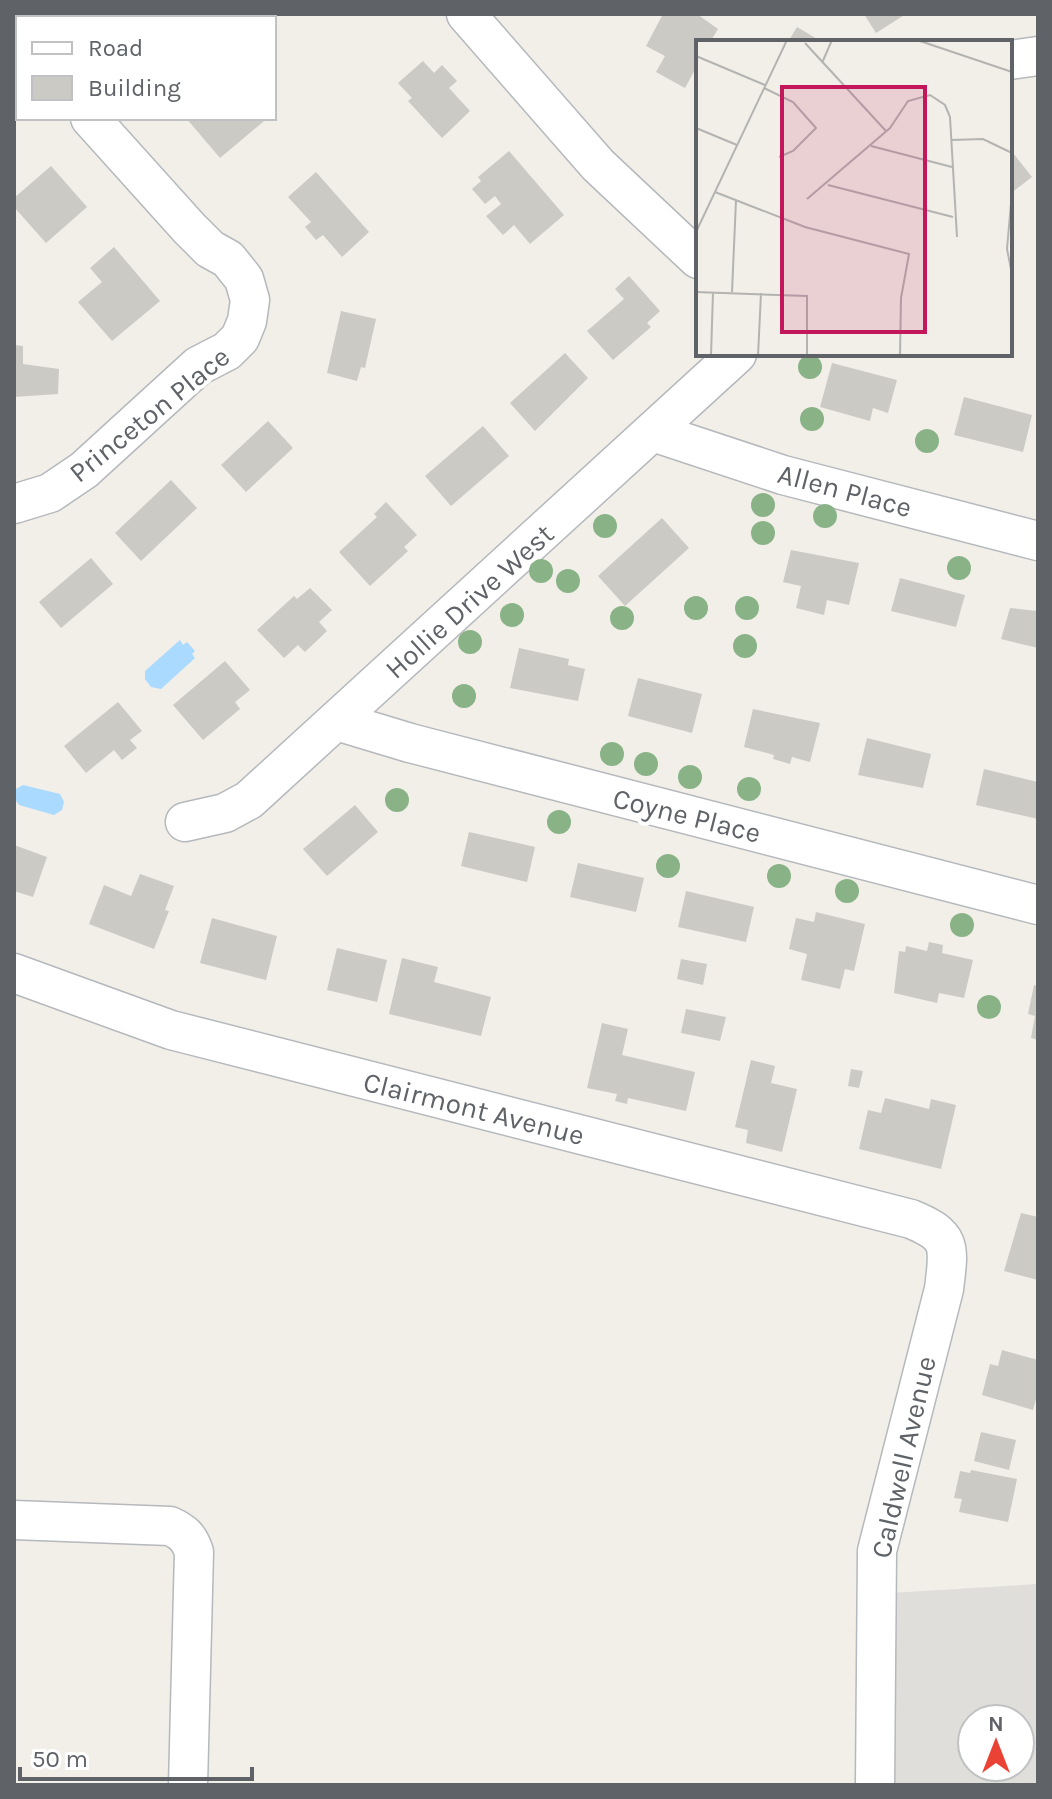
<svg xmlns="http://www.w3.org/2000/svg" width="1052" height="1799" font-family="Karla,sans-serif">
<style>
.industrial{fill:#e0deda;fill-rule:evenodd}
.water{fill:#aadaff}
.building{fill:#cccac5}
.lines{fill:none;stroke-linecap:round;stroke-linejoin:round}
.minor-casing{stroke:#b5b8bc;stroke-width:41}
.minor{stroke:#fff;stroke-width:38}
.tree{fill:#89b387}
.labels{text-anchor:middle;stroke-width:8;stroke-linejoin:round;paint-order:stroke}
.street-label{font-size:28px;fill:#5f6368;stroke:#fff}
.inset-road{fill:none;stroke:#b3b3b1;stroke-width:2}
.view{fill:#c2185b;fill-opacity:0.15;stroke:#c2185b;stroke-width:4}
.inset-edge{fill:none;stroke:#5f6368;stroke-width:4}
</style>
<rect width="100%" height="100%" fill="#f1efe8"/>
<path class="industrial" d="M1038,1584V1785H884L890,1593ZM972,1719H1020V1767H972Z"/>
<g class="water">
<path d="M180,640L183,645L187,642L195,651L192,654L195,658L161,689L151,687L145,679V671Z"/>
<path d="M23,785L60,794L64,802L62,810L54,815L19,805L14,798L16,789Z"/>
</g>
<g class="building">
<path d="M95,14H137L143,18H93Z"/>
<path d="M663,14H697L718,29L710,42H698V64L685,88L656,72L665,56L646,46Z"/>
<path d="M864,14H906L876,33Z"/>
<path d="M797,27L822,42H788Z"/>
<path d="M423,61L434,73L442,65L457,81L449,88L470,111L442,138L408,101L412,98L398,83Z"/>
<path d="M186,118H261L264,121L220,158Z"/>
<path d="M1010,149L1032,177L1010,194Z"/>
<path d="M509,151L564,215L530,244L514,225L503,235L486,216L501,204L495,196L485,204L472,189L481,181L478,177Z"/>
<path d="M51,166L87,207L46,243L14,207V198Z"/>
<path d="M316,172L369,232L342,257L323,235L316,240L305,227L311,222L288,197Z"/>
<path d="M114,247L160,301L112,341L78,302L102,282L90,268Z"/>
<path d="M629,276L660,311L647,323L651,327L613,360L587,331L624,299L615,289Z"/>
<path d="M341,311L376,319L365,368L361,367L357,381L327,373Z"/>
<path d="M14,345L23,346V364L59,369L58,394L14,397Z"/>
<path d="M565,353L588,378L535,431L510,403Z"/>
<path d="M832,363L897,380L888,413L873,408L870,421L820,407Z"/>
<path d="M964,397L1032,415L1023,452L954,435Z"/>
<path d="M268,421L293,448L246,492L221,465Z"/>
<path d="M483,426L509,456L451,506L425,476Z"/>
<path d="M171,480L197,508L141,561L115,533Z"/>
<path d="M386,502L417,535L404,547L408,551L370,586L339,552L377,517L374,514Z"/>
<path d="M662,518L689,548L625,606L598,576Z"/>
<path d="M791,550L859,563L849,605L827,600L824,615L796,608L801,586L783,582Z"/>
<path d="M91,558L113,584L61,628L39,602Z"/>
<path d="M900,578L965,595L956,627L891,611Z"/>
<path d="M310,588L332,610L319,622L327,631L305,652L298,645L284,658L257,630L294,596L297,599Z"/>
<path d="M1010,608L1038,611V648L1001,639Z"/>
<path d="M519,648L569,659L568,665L585,669L578,701L510,688Z"/>
<path d="M225,661L250,690L235,702L240,709L203,740L173,705Z"/>
<path d="M638,678L702,694L692,733L628,716Z"/>
<path d="M118,702L142,731L130,740L137,748L122,760L114,750L86,773L64,746Z"/>
<path d="M753,709L820,723L810,762L792,757L790,764L773,759L774,755L744,747Z"/>
<path d="M867,738L931,754L923,788L858,775Z"/>
<path d="M984,769L1038,782V819L976,805Z"/>
<path d="M355,805L378,832L327,876L303,849Z"/>
<path d="M469,832L535,847L527,882L461,866Z"/>
<path d="M14,845L47,857L33,897L14,891Z"/>
<path d="M578,863L644,878L636,912L570,897Z"/>
<path d="M140,874L174,886L165,910L169,911L154,949L89,924L104,885L131,896Z"/>
<path d="M686,891L754,907L746,942L678,927Z"/>
<path d="M816,912L865,924L854,971L845,969L840,989L801,980L807,954L789,949L796,918L814,922Z"/>
<path d="M212,918L277,936L266,980L200,963Z"/>
<path d="M929,942L943,945L942,953L973,960L964,998L939,993L937,1003L894,993L899,951L905,952L906,946L927,951Z"/>
<path d="M337,948L387,960L377,1002L327,990Z"/>
<path d="M402,958L438,967L434,982L491,997L481,1036L389,1014Z"/>
<path d="M681,959L707,964L703,985L677,979Z"/>
<path d="M1034,985L1038,986V1040L1031,1038L1035,1016L1028,1014Z"/>
<path d="M686,1009L726,1017L720,1041L681,1033Z"/>
<path d="M602,1023L628,1029L622,1055L695,1072L686,1111L628,1098L627,1104L615,1101L617,1094L587,1088Z"/>
<path d="M751,1060L775,1066L771,1083L797,1089L782,1152L746,1143L748,1130L735,1127Z"/>
<path d="M851,1069L863,1071L859,1088L848,1086Z"/>
<path d="M885,1098L929,1109L931,1099L956,1105L941,1169L859,1149L868,1110L881,1113Z"/>
<path d="M1021,1213L1038,1217V1280L1004,1271Z"/>
<path d="M1002,1350L1038,1360V1392L1033,1410L982,1395L990,1364L998,1366Z"/>
<path d="M981,1432L1016,1440L1009,1470L974,1461Z"/>
<path d="M971,1470L1017,1479L1008,1522L959,1512L962,1499L954,1498L960,1471L970,1473Z"/>
</g>
<g class="lines">
<defs>
<g id="minor">
<path d="M466,14L598,165L698,259"/>
<path d="M1010,60L1038,56"/>
<path d="M14,73L18,75"/>
<path d="M653,432L783,475L1038,541"/>
<path d="M14,504L50,493L84,470L198,366L227,351L240,338L247,321L250,300L244,279L228,259L210,249L189,228L90,118"/>
<path d="M337,721L410,743L1038,905"/>
<path d="M185,822L225,813L249,800L737,354"/>
<path d="M14,973L171,1030L911,1219C953,1236 949,1247 944,1289L877,1551L875,1785"/>
<path d="M14,1520L170,1526C183,1532 189,1537 194,1552L188,1785"/>
</g>
</defs>
<use href="#minor" class="minor-casing"/>
<use href="#minor" class="minor"/>
</g>
<g class="tree">
<circle cx="810" cy="367" r="12"/>
<circle cx="812" cy="419" r="12"/>
<circle cx="927" cy="441" r="12"/>
<circle cx="763" cy="505" r="12"/>
<circle cx="825" cy="516" r="12"/>
<circle cx="605" cy="526" r="12"/>
<circle cx="763" cy="533" r="12"/>
<circle cx="959" cy="568" r="12"/>
<circle cx="541" cy="571" r="12"/>
<circle cx="568" cy="581" r="12"/>
<circle cx="696" cy="608" r="12"/>
<circle cx="747" cy="608" r="12"/>
<circle cx="512" cy="615" r="12"/>
<circle cx="622" cy="618" r="12"/>
<circle cx="470" cy="642" r="12"/>
<circle cx="745" cy="646" r="12"/>
<circle cx="464" cy="696" r="12"/>
<circle cx="612" cy="754" r="12"/>
<circle cx="646" cy="764" r="12"/>
<circle cx="690" cy="777" r="12"/>
<circle cx="749" cy="789" r="12"/>
<circle cx="397" cy="800" r="12"/>
<circle cx="559" cy="822" r="12"/>
<circle cx="668" cy="866" r="12"/>
<circle cx="779" cy="876" r="12"/>
<circle cx="847" cy="891" r="12"/>
<circle cx="962" cy="925" r="12"/>
<circle cx="989" cy="1007" r="12"/>
</g>
<g class="labels">
<g class="street-label">
<text transform="translate(149 414) rotate(-39)" y="10">Princeton Place</text>
<text transform="translate(845 490) rotate(15)" y="10">Allen Place</text>
<text transform="translate(469 601) rotate(-42)" y="10">Hollie Drive West</text>
<text transform="translate(687 815) rotate(14)" y="10">Coyne Place</text>
<text transform="translate(474 1108) rotate(14)" y="10">Clairmont Avenue</text>
<text transform="translate(903 1457) rotate(-77)" y="10">Caldwell Avenue</text>
</g>
</g>
<g transform="translate(696 40)">
<rect width="316" height="316" fill="#f1efe8"/>
<path class="inset-road" d="M221,0L316,32M109,3L190,91M0,16L69,45M126,23L136,0M68,48L97,62L120,88L97,111L83,117M0,88L41,105M255,100L287,99L316,113M175,106L256,127M132,145L257,177M19,152L109,187L213,214L205,258L204,316M316,152L311,209L316,234M111,159L194,88L212,61L234,55L249,65L254,77L261,197M0,192L91,0M0,252L111,256V316M36,252L40,160M15,316L17,252M62,316L65,253"/>
<path class="view" d="M86,47H229V292H86Z"/>
<rect width="316" height="316" class="inset-edge"/>
</g>
<rect width="1052" height="1799" fill="none" stroke="#5f6368" stroke-width="32"/>
<rect x="16" y="16" width="260" height="104" fill="#ffffff" stroke="#bfc1c3" stroke-width="2"/>
<rect x="32" y="42" width="40" height="12" fill="#ffffff" stroke="#bfc1c3" stroke-width="2"/>
<text x="88" y="56" font-size="24" fill="#5f6368">Road</text>
<rect x="32" y="76" width="40" height="24" fill="#cccac5" stroke="#bfc1c3" stroke-width="2"/>
<text x="88" y="96" font-size="24" fill="#5f6368">Building</text>
<g transform="translate(996 1743)"><circle r="38" fill="#ffffff" stroke="#bfc1c3" stroke-width="2"/>
<path d="M0-6L14 30L0 20L-14 30Z" fill="#ea4335"/>
<text y="-12" font-size="22" font-weight="bold" text-anchor="middle" fill="#5f6368">N</text>
</g>
<path d="M20 1767v12h232v-12" fill="none" stroke="#5f6368" stroke-width="4"/>
<text x="32" y="1767" font-size="24" fill="#5f6368" stroke="#ffffff" stroke-width="6" paint-order="stroke">50 m</text>
</svg>
